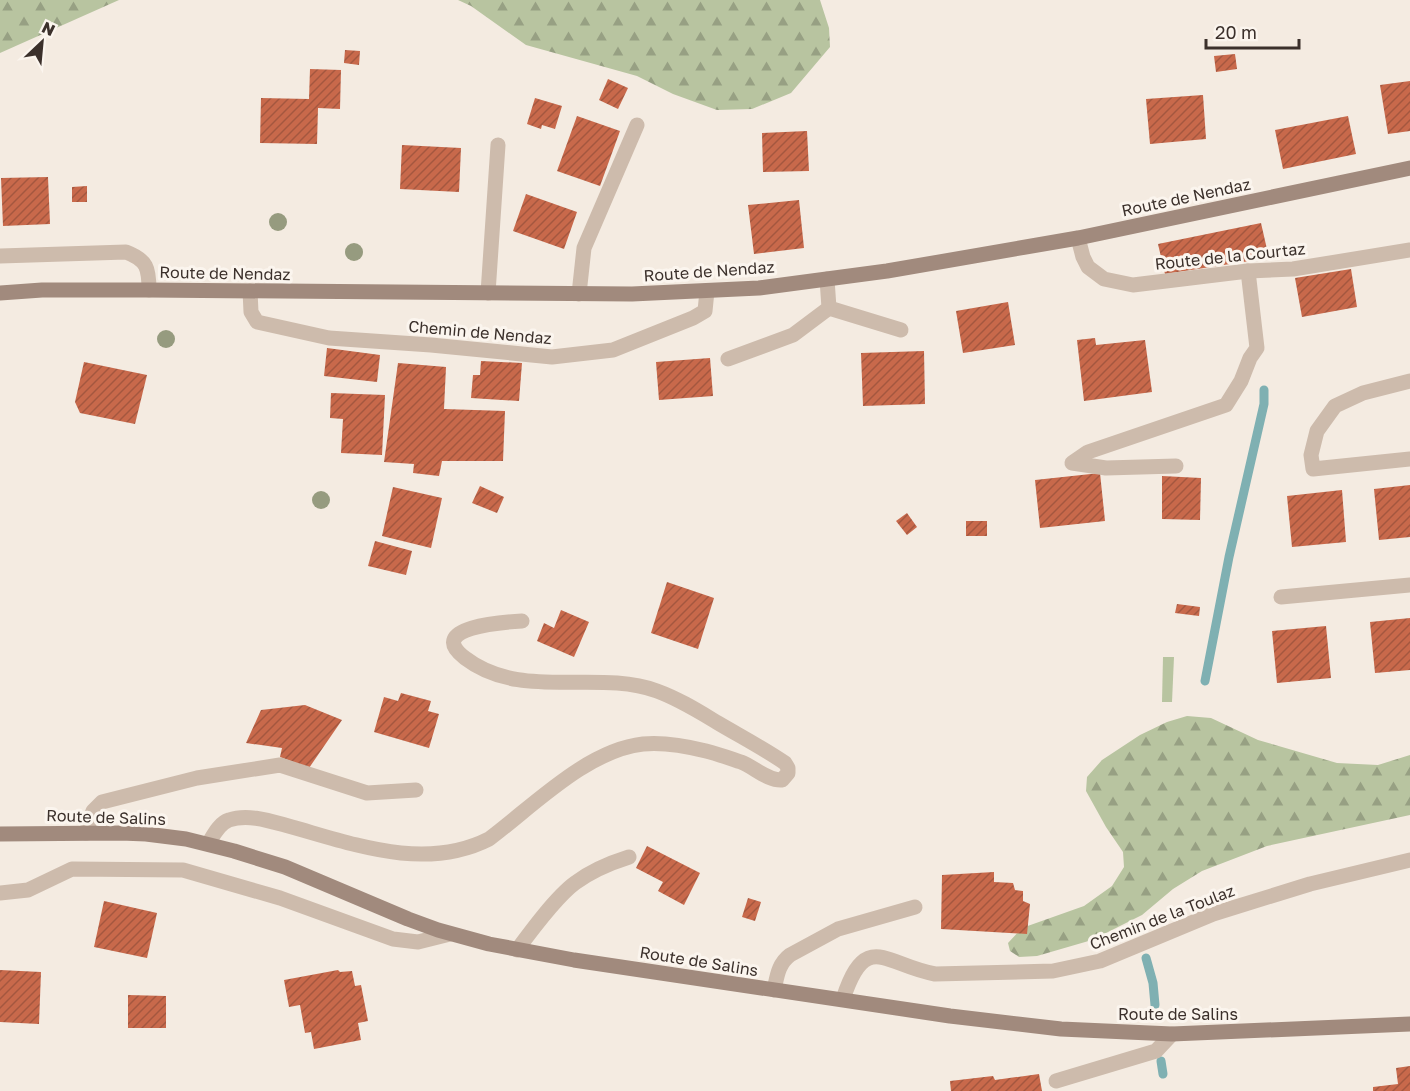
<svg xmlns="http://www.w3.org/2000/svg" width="1410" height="1091" font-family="'Golos Text',sans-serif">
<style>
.grass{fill:#b8c4a0}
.forest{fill:url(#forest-firs)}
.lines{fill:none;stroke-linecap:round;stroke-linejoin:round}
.stream{stroke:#7fb0b2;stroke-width:9}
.building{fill:url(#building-hatch)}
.lane{stroke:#cdbbac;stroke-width:15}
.street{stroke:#cdbbac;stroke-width:15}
.secondary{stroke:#a18a7d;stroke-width:15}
.tree{fill:#969b7f}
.labels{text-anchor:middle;stroke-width:6;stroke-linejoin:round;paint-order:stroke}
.street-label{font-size:16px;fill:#3b302b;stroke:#fbf5ee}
</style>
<defs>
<pattern id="forest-firs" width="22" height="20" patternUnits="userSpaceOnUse" patternTransform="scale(1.5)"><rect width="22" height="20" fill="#b8c4a0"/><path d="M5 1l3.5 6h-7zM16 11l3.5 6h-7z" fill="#97a083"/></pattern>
<pattern id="building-hatch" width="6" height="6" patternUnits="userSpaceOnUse" patternTransform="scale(1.5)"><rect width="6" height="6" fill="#c8694b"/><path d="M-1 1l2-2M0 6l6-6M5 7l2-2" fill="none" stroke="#a4573f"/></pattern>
</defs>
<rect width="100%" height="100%" fill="#f4ebe1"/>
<path class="grass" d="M1163,657H1174L1172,702H1162Z"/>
<g class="forest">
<path d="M0,0H119L0,53Z"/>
<path d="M458,0H820L829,28L830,47L791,93L752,109L717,110L673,94L637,76L526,45L471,6Z"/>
<path d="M1187,716L1211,718L1258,740L1337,763L1378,765L1410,755V815L1267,846L1202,871L1173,889L1142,915L1092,940L1037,956L1019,957L1010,951L1008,943L1022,928L1084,906L1112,886L1124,867L1123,852L1106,827L1086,791L1087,777L1102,760L1140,735L1167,722Z"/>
</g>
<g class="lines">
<g class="stream">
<path d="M1205,681L1229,557L1264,404V390"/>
<path d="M1146,958L1153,983L1155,1005"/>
<path d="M1161,1061L1163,1074"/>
</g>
</g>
<g class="building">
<path d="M345,50L360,51L359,65L344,63Z"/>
<path d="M1235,54L1237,69L1216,72L1214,56Z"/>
<path d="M310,69L341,70L340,109L318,108L317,144L260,143L261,98L309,99Z"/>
<path d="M608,79L628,88L618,109L599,100Z"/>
<path d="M1410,81V131L1388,134L1380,85Z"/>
<path d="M1203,95L1206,139L1150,144L1146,99Z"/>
<path d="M535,98L562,106L555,129L542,125L541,129L527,124Z"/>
<path d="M577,116L620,131L600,186L557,171Z"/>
<path d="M1348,116L1356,154L1283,169L1275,130Z"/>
<path d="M807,131L809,171L763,172L762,133Z"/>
<path d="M402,145L461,148L459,192L400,189Z"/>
<path d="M48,177L50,224L3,226L1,178Z"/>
<path d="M87,186V202H72V187Z"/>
<path d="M526,194L577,212L564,249L513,231Z"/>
<path d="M799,200L804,248L754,254L748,205Z"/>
<path d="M1261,223L1269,258L1165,274L1158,244Z"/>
<path d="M1351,269L1357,307L1302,317L1295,278Z"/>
<path d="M1008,302L1015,345L963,353L956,311Z"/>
<path d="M1095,338L1096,345L1145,340L1152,392L1084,401L1077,340Z"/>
<path d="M327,348L380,355L377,382L324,376Z"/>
<path d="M924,351L925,404L863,406L861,353Z"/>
<path d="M710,358L713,396L659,400L656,362Z"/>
<path d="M481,361L522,363L519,401L471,398L473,375H480Z"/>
<path d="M84,362L147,375L135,424L80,413L75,402Z"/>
<path d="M398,363L446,367L444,409L505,411L503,461H442L439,476L413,473L414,464L384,462Z"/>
<path d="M331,393L385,395L382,455L341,453L343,419L330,418Z"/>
<path d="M1100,473L1105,521L1040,528L1035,480Z"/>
<path d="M1162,476L1201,478L1200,520L1162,519Z"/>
<path d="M1410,485V537L1379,540L1374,489Z"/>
<path d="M480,486L504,497L497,513L472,503Z"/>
<path d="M393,487L442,498L431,548L382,536Z"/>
<path d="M1342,490L1346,542L1292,547L1287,496Z"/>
<path d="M907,513L917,527L907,535L896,521Z"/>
<rect x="966" y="521" width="21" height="15"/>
<path d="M375,541L412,551L406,575L368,566Z"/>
<path d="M667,582L714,598L698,649L651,633Z"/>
<path d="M1177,604L1200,607L1199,616L1175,613Z"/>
<path d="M561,610L589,622L574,657L537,641L544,623L554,628Z"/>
<path d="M1410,618V670L1375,673L1370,622Z"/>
<path d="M1326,626L1331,678L1277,683L1272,631Z"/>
<path d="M401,693L431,701L428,711L439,714L429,748L374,732L384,697L398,701Z"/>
<path d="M305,705L342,720L309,768L280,757L282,748L246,743L261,710Z"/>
<path d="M647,846L700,873L684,905L658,891L663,882L636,868Z"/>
<path d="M994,872V882L1013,883L1015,890L1023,891V901L1030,904L1027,934L941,929L942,875Z"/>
<path d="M748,898L761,902L755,921L742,917Z"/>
<path d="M104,901L157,913L147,958L94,947Z"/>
<path d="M0,970L41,972L39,1024L0,1022Z"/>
<path d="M338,970L340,972L352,971L355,986L361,985L368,1021L358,1023L361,1040L314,1049L311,1032L305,1033L300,1005L289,1007L284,980Z"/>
<path d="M128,995L166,996V1028H128Z"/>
<path d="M1410,1066V1091H1373V1087L1398,1084L1396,1068Z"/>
<path d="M1039,1074L1042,1091H951L950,1081L993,1076L995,1080Z"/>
</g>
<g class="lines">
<g class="lane">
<path d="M488,293L498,145"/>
<path d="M579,294L584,248L637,125"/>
<path d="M829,308L901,330"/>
<path d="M728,359L793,335L829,308L827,279"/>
<path d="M1410,381L1363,393L1335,406L1317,431L1311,455L1313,469L1410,459"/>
<path d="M1176,466L1106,468L1072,463L1088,452L1226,405L1241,381L1250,358L1257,348L1248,271"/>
<path d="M1281,597L1410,585"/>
<path d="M208,844C213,836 219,823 229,820C249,813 273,822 292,827C356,845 426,871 489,839C532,807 587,750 643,744C663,742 686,746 706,751C718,754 729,758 741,762C754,767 768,781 782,780L788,773V768L785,763C763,748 740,736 718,723C698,711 679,699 657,691C596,669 521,701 465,658C424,627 505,622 522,621"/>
<path d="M0,893L28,890L72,869L183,870L280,898L393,939L418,942L450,934"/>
<path d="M517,950C531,931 556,897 575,883C591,871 610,863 629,857"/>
<path d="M774,990C777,977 778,964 790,955L838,929L915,907"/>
<path d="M843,999C866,929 885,965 935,974L1053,971L1100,961L1213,914L1310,884L1410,860"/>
<path d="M1056,1081L1156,1051L1172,1034"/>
</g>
<g class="street">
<path d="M1078,238L1083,257L1088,267L1104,279L1133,285L1248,271L1293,269L1410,250"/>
<path d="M0,256L126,252C147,260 149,268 149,290"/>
<path d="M250,291L251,312L257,322L329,338L431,345L552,357L613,350L693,318L705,311L707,291"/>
<path d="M86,833L93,811L102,802L197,778L280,765L367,793L416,790"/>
</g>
<g class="secondary">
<path d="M0,293L42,290H149L632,294L759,288L887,271L1078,238L1410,168"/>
<path d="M0,834L121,833L146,834L186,839L234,851L285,867L408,919L438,930L489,944L574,960L950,1016L1061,1029L1172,1034L1410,1024"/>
</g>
</g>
<g class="tree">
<circle cx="278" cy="222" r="9"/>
<circle cx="354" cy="252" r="9"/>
<circle cx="166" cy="339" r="9"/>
<circle cx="321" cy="500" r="9"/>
</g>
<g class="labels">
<g class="street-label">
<text transform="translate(1186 197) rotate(-12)" y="6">Route de Nendaz</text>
<text transform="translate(1230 256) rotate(-6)" y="6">Route de la Courtaz</text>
<text transform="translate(709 271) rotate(-4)" y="6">Route de Nendaz</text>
<text transform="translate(225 273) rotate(1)" y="6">Route de Nendaz</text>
<text transform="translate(480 332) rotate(5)" y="6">Chemin de Nendaz</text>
<text transform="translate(106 817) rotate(2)" y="6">Route de Salins</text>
<text transform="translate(1162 917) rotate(-21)" y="6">Chemin de la Toulaz</text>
<text transform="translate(699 961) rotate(9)" y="6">Route de Salins</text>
<text x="1178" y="1020">Route de Salins</text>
</g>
</g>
<g transform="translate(42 42) rotate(26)" stroke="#fbf5ee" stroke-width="4.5" paint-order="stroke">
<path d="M0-4.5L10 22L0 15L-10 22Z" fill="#3b302b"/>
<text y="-9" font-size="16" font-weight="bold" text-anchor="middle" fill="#3b302b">N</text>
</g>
<path d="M1206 39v9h93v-9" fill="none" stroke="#3b302b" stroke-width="3"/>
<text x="1215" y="39" font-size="18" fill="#3b302b" stroke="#fbf5ee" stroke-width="4.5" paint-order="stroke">20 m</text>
</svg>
